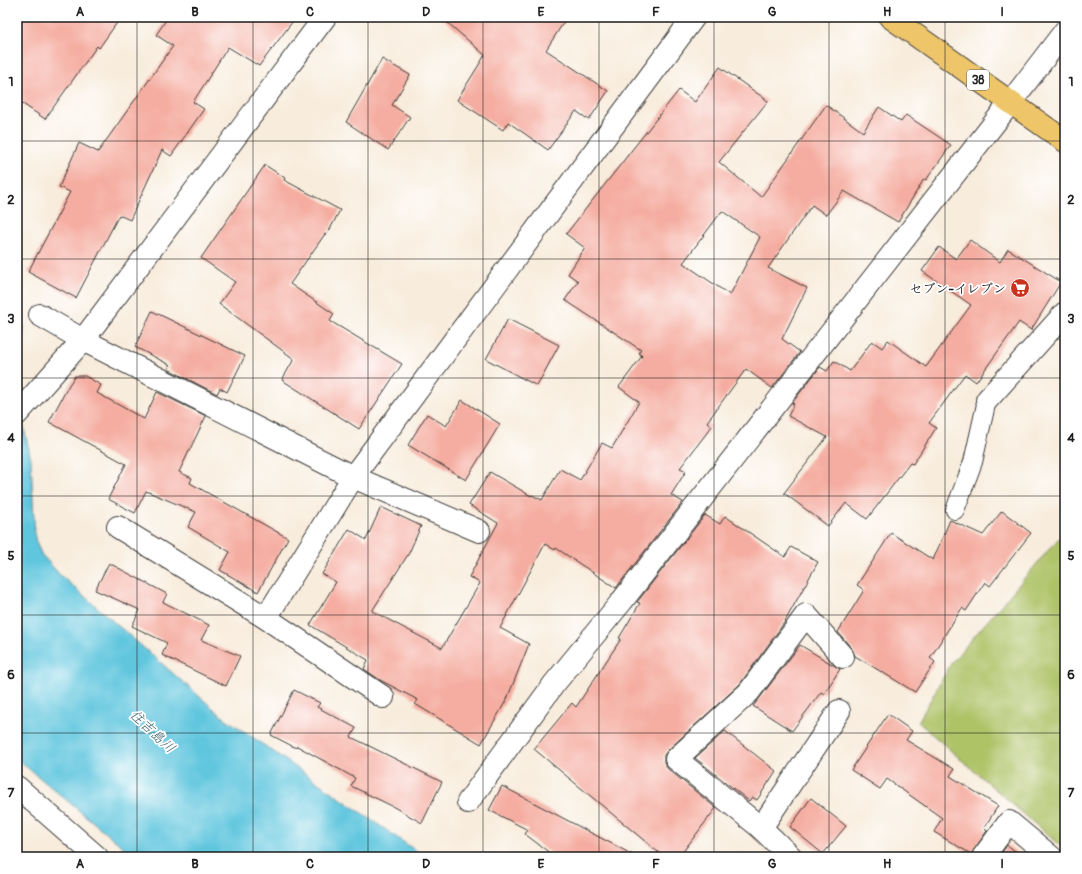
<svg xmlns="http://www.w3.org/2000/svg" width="1082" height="874" font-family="Pangolin,'Klee One',sans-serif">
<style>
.green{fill:#aec266;stroke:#656f41}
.water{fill:#61c6de;stroke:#3e717d}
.building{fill:#f5ada1;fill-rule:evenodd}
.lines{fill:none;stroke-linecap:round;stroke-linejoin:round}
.lane-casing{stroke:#3d3b39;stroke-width:20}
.street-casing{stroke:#3d3b39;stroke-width:24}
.primary-casing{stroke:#3d3b39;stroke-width:24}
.lane{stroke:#fff;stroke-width:18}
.street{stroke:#fff;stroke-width:22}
.primary{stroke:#eec569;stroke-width:22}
.grid{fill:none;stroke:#1c1c1c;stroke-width:1;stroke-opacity:0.55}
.labels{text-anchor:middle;stroke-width:3.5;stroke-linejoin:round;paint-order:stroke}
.shield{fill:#fff;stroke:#606060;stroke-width:1}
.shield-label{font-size:12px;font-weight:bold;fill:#1c1c1c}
.poi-label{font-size:13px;font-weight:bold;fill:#1c1c1c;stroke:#fff;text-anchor:end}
.water-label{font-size:14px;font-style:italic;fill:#38606a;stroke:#fff}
.neatline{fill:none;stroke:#1c1c1c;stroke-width:1.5}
.grid-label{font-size:13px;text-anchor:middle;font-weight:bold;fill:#1c1c1c}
</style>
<rect width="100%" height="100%" fill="#fff"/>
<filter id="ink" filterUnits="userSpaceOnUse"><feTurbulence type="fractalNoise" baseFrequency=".025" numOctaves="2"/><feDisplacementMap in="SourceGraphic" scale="8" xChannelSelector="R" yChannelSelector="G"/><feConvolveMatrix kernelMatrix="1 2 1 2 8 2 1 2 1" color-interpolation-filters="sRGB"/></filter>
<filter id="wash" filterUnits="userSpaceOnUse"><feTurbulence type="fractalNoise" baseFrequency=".012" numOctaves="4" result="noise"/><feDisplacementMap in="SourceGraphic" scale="16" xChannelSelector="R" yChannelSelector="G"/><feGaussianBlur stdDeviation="0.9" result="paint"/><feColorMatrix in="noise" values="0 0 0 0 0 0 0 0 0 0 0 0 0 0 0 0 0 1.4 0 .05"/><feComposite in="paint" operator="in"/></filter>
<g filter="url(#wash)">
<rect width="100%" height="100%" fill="#f8ecdc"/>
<path class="green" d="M1065,531V850L918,722L952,662Z"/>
<path class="water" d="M17,315L24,328L18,374V402L31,459L35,538L41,554L60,575L222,716L425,857H135L17,759Z"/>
<g id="blocks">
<g class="building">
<path d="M17,17H121L99,48L97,46L45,119L17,100Z"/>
<path d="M168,17H296L259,66L228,47L193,102L204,109L171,156L162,150L130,220L119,215L76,298L28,272L70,192L59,187L79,143L98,152L173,46L156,35Z"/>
<path d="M441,17H567L546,50L608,91L589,120L576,111L548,150L508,122L503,130L457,100L485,55Z"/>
<path d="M382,59L410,75L392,105L410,117L388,150L346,122Z"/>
<path d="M720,67L768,101L719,162L761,197L826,105L863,132L879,107L901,122L906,115L951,145L926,180L924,179L898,222L844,191L826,215L812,205L768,268L807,288L782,339L800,352L772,388L746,369L707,422L712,426L680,468L686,471L671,495L683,502L616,588L556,548L555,550L545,544L500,628L529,644L507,699L481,744L415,704L418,700L380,680L364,669L368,660L310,625L336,582L322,574L349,529L366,540L381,507L421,526L409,553L372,611L442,648L480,583L469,577L498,523L469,505L490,472L531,496L532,495L542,500L560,469L580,480L602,443L612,448L639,402L619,387L642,356L639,353L641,350L565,300L578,281L568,274L585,248L566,234L679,90L695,102ZM722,211L760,237L730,295L683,263Z"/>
<path d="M265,165L285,178L284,180L340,210L327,235L325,234L290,284L334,314L330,321L402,364L359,429L282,380L294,359L219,304L235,282L201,258Z"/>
<path d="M970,240L1000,262L1008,249L1061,282L1031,330L1019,322L976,382L965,374L929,423L936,428L913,464L910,463L867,519L846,503L828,526L784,493L827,437L788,416L794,404L792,403L820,367L827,371L834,361L850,371L872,341L882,348L888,340L926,367L971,305L922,271L939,247L956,259Z"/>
<path d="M152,311L245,356L227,392L220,388L217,394L168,369L170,365L135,347Z"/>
<path d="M508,319L559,345L537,386L486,359Z"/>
<path d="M75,376H85L101,385L97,393L144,419L157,392L206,416L179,472L192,478L190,483L288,538L258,592L220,570L230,552L188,527L196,512L146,491L135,513L108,499L126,464L49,422L69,385Z"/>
<path d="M462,400L500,424L466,480L408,445L427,414L446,426Z"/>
<path d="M1002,511L1031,533L990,586L985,582L966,611L962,608L930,658L935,662L915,692L855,656L852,649L838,632L864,590L857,585L891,533L933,560L950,520L983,535Z"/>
<path d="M705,515L720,524L725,516L785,557L791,547L818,562L784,623L740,684L668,750L664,755V762L668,769L716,808L679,857H664L534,749L572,703L576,707L621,639L619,638L640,603L637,602Z"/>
<path d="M109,563L167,594L163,602L209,625L201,640L240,656L226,686L162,655L167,643L132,626L140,610L95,590Z"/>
<path d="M800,645L840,669L824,694L821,692L792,731L753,706L759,699Z"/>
<path d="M294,690L320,703L317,707L356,728L351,737L442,782L422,823L392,806L351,786L355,778L297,746L296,748L271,735Z"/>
<path d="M888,714L912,731L906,740L954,769L950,776L998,806L984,828L987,831L971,854L934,832L942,818L887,779L880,789L851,770Z"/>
<path d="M725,731L776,771L757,800L752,797L749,801L695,758Z"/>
<path d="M502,786L637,857H555L525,834L528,830L489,810Z"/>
<path d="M811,798L846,826L823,854L790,827Z"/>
<path d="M1007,845L1023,857H999Z"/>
</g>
</g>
</g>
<g filter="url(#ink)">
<use href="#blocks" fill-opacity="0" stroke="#3d3b39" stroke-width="1"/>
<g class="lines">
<defs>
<path id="lane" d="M955,510L973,462L987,400"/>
<g id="street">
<path d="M40,315L83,340L353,477L479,531"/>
<path d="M987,400L1065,313"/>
<path d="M17,414L83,340L325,17"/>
<path d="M118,527L266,618L383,697"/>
<path d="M266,618L353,477L694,17"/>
<path d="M17,787L97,857"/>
<path d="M468,802L554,684L622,601L1010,103L1065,31"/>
<path d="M761,828L839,711"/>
<path d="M791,857L761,828L676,759L749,692L806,615L843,657"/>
<path d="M983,857L1009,822L1051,857"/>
</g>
<path id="primary" d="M890,17L1065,141"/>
</defs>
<use href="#lane" class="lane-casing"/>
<use href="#street" class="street-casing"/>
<use href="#primary" class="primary-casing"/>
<use href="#lane" class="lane"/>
<use href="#street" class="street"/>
<use href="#primary" class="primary"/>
</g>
</g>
<path class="grid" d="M137,17V857M253,17V857M368,17V857M483,17V857M599,17V857M714,17V857M829,17V857M945,17V857M17,141H1065M17,259H1065M17,378H1065M17,496H1065M17,615H1065M17,733H1065"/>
<defs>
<symbol id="supermarket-disc" viewBox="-11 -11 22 22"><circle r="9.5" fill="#c8321e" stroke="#fff"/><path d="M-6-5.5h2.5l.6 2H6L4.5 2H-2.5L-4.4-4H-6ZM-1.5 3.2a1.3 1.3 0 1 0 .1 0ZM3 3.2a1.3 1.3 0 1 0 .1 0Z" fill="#fff"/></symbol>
</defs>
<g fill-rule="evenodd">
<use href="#supermarket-disc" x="1009" y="277" width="22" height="22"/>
</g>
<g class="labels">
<rect class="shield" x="967" y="70" width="22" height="20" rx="3"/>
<g class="shield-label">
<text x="978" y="84">38</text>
</g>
<g class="poi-label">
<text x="1006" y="293">セブン-イレブン</text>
</g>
<g class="water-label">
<text transform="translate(153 731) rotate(43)" y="5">住吉島川</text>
</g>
</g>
<rect width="1082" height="874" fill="none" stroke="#fff" stroke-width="44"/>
<rect x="22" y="22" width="1038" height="830" class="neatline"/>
<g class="grid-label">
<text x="80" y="16">A</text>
<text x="195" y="16">B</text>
<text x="310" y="16">C</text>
<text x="426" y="16">D</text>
<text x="541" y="16">E</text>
<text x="656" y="16">F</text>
<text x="772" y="16">G</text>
<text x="887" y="16">H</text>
<text x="1002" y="16">I</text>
<text x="11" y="86">1</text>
<text x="1071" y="86">1</text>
<text x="11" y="204">2</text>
<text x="1071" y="204">2</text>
<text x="11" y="323">3</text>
<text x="1071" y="323">3</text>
<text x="11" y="442">4</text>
<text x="1071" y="442">4</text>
<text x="11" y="560">5</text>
<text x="1071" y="560">5</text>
<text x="11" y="679">6</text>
<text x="1071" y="679">6</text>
<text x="11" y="797">7</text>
<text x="1071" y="797">7</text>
<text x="80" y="868">A</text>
<text x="195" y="868">B</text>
<text x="310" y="868">C</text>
<text x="426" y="868">D</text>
<text x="541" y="868">E</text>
<text x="656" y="868">F</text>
<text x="772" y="868">G</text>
<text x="887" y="868">H</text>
<text x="1002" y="868">I</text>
</g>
</svg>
